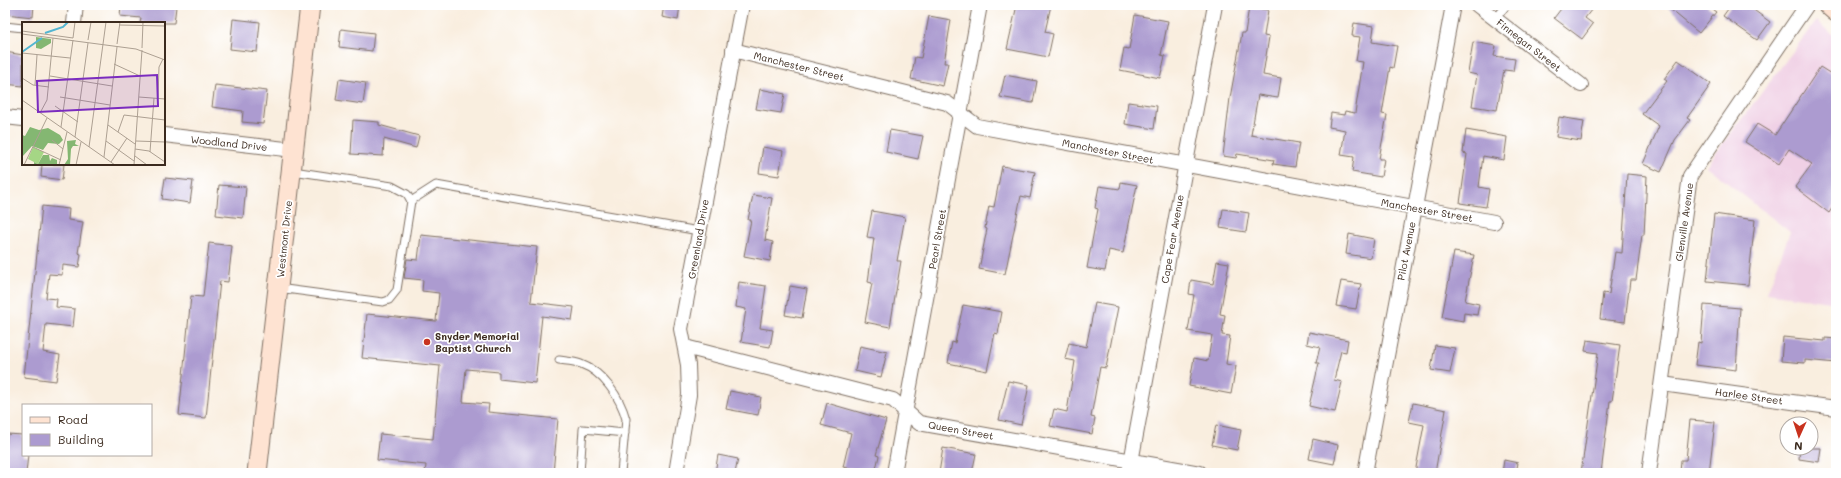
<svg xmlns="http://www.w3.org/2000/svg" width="1841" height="478" font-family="Mali,sans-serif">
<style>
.built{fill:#f0d0e5}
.building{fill:#ac9bd0}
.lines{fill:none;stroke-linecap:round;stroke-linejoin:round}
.lane-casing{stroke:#7e6f62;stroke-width:9}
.street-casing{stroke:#7e6f62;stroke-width:16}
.secondary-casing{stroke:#7e6f62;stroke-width:21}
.lane{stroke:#fff;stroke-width:7}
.street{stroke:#fff;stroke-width:14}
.secondary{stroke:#fee3d2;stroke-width:19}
.poi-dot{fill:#c8321e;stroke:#fff;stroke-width:1.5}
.labels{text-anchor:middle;stroke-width:3.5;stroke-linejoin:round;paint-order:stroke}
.street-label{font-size:10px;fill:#3b2a1e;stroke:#fff}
.poi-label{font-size:10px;font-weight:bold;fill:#3b2a1e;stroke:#fff;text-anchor:start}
.inset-river{fill:none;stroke:#53b6d2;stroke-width:2}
.inset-road{fill:none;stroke:#ada092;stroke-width:1}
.view{fill:#7b2cbf;fill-opacity:0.15;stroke:#7b2cbf;stroke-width:2}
.inset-edge{fill:none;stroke:#3b2a1e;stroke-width:2}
</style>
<rect width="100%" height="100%" fill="#fff"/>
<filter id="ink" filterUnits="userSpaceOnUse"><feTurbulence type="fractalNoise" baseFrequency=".025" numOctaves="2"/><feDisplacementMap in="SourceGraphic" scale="8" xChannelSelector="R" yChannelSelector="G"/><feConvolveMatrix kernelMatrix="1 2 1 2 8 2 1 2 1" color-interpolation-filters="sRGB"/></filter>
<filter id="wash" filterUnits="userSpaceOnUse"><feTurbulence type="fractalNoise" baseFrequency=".012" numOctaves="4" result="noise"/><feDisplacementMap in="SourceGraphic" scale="16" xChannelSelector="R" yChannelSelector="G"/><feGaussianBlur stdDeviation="0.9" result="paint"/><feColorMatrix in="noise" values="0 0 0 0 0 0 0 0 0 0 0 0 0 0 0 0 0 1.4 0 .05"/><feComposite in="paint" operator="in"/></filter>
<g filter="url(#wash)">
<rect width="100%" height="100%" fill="#f9eedf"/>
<path class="built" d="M1816,21L1836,37V303L1767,293L1790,232L1706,166Z"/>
<g id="blocks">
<g class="building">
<path d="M5,5H34L33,17L5,14Z"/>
<path d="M121,5H157L176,7L174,23H140L141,18L120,16Z"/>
<path d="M664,5H680L678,20L662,17Z"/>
<path d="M1017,5H1051L1045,32L1053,34L1048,57L1007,49Z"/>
<path d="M1564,5H1595L1585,18L1593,24L1582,39L1554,18Z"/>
<path d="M1665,5H1706L1716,12L1699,33Z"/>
<path d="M1731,5H1747L1770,22L1757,40L1723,16Z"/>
<path d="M1249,7L1268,10L1264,36L1269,37L1263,75L1281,78L1278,98L1258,95L1251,135L1299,143L1295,167L1273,164L1274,160L1237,154L1236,158L1223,156L1230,98L1242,33H1245Z"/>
<path d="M1135,15L1168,21L1161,55L1165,56L1160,78L1120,70L1124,48L1129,49Z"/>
<path d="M929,16L951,20L944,63H948L943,86L911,79L915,57L921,58Z"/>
<path d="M233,19L260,22L257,52L230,49Z"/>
<path d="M1354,23L1374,26L1372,42L1397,46L1393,68L1390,67L1382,114L1387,115L1379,159H1384L1381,177L1352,172L1354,157L1341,155L1345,130L1329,127L1331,113L1344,115L1345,111L1355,113L1363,62L1356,61L1360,37L1352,36Z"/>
<path d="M341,29L374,33L372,51L339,47Z"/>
<path d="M1473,42L1496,46L1494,56L1515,59L1513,71L1504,70L1497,110L1472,106L1477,75L1468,73Z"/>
<path d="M5,52L23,55V86L5,84Z"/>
<path d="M1678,60L1711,84L1687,118L1690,120L1675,140L1661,172L1643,164L1659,126L1642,114L1667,81L1664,79Z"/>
<path d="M1820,67L1836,77V202L1829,213L1795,187L1812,164L1789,149L1779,164L1745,142L1757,124L1775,135Z"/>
<path d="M1005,75L1037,81L1033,103L1000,97Z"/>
<path d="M339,79L366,83L363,104L336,100Z"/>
<path d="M215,85L267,91L263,124L242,122L243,111L212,107Z"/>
<path d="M760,89L785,94L781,113L756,109Z"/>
<path d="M1128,102L1157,106L1154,129L1125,124Z"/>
<path d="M1559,117L1584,121L1581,141L1556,137Z"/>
<path d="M353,120L379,122V125L419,136L416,148L384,139L383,156L351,154Z"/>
<path d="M890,130L923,136L918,159L886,152Z"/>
<path d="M1466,130L1507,137L1504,160L1483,156L1479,187L1489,189L1486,207L1460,203L1467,154L1463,153Z"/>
<path d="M763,147L783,151L779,176L759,173Z"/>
<path d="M42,164H64L62,180L41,177Z"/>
<path d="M1002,166L1035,172L1030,198L1021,196L1005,274L979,269L987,229L985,228L989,206L994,207Z"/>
<path d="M1627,174L1647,176L1644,235H1642L1636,280H1630L1625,322L1600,319L1603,293L1609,294L1615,252L1622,253Z"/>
<path d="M165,178L193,181L190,203L162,199Z"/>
<path d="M1121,182L1137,185L1123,253L1109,250L1105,271L1087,268L1098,209L1095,208L1099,186L1120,189Z"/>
<path d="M219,185L246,187L243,218L216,215Z"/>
<path d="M753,195L772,198L765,240L773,242L770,261L744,256L751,220H748Z"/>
<path d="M42,206L69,209L68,220L83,222L78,253L81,254L79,267L63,265L62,275L49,274L46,298L57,299L56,307L75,309L73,327L46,324L43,352L60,355L56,381L24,377Z"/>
<path d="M1223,209L1249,213L1246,232L1220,228Z"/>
<path d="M872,211L905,217L897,261H901L890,327L865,322L872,283L868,282L874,238L867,237Z"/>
<path d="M1714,214L1755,220L1748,285L1707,281Z"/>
<path d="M1349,234L1374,239L1371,258L1346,254Z"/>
<path d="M421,235L537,247L531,302L574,307L572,320L542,316L535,383L499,379V372L466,369L463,402L489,404L488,412L558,419L553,473H425L426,465L377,460L380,434L433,439L440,366L362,358L367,314L436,321L439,293L422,291L423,280L404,278L407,259L418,260Z"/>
<path d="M209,243L232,246L228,282L220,281L206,418L179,415L191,296L203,297Z"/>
<path d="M1454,252L1474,255L1465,301L1479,304L1477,315L1464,313L1463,321L1442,317Z"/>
<path d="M1217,261L1229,263L1220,314L1225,315L1222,335L1230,336L1226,364L1236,366L1231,394L1189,386L1194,358L1208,361L1212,335L1188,331L1194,295L1189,294L1191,280L1213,284Z"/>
<path d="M1341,281L1361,284L1356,309L1336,306Z"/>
<path d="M739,282L766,286L760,328L773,330L770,347L741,342L746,309L736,307Z"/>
<path d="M790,286L807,289L802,318L785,315Z"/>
<path d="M1095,303L1118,307L1106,368L1100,367L1091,417L1095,418L1092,434L1050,426L1054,409L1067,412L1075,361L1065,359L1069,343L1086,347Z"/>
<path d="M963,305L1002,312L998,334L995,333L987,371L948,363L952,342L955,343Z"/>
<path d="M1704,305L1740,308L1736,370L1695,365L1698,342L1701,343Z"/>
<path d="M1309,332L1348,340L1346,352L1341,351L1334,380L1342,382L1335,412L1309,406L1319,363H1316L1320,347L1307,344Z"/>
<path d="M1783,337L1825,341V338L1836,339V363L1805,360V363L1781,361Z"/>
<path d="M1587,340L1620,345L1612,401H1610L1601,473H1581L1598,353L1585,351Z"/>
<path d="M1435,345L1455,348L1450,373L1431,370Z"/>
<path d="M860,346L887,352L881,377L855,371Z"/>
<path d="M1008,381L1029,385L1021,425L999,420Z"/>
<path d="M730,391L761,397L758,415L726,409Z"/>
<path d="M827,403L886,420L876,455L879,456L875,473L843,467L851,433L821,425Z"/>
<path d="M1413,403L1446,410L1435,473H1415L1424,425L1409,422Z"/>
<path d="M1690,420L1715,422L1709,473H1680L1681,460H1686Z"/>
<path d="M1216,425L1241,430L1237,450L1212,445Z"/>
<path d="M7,434L23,435V455H28L26,473H5Z"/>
<path d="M1313,439L1338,445L1334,464L1309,459Z"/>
<path d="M943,448L976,454L972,473H939Z"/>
<path d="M1800,448H1821L1819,462L1799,459Z"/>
<path d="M718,455L738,459L735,473H715Z"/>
<path d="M1504,460L1518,463L1516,473H1502Z"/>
</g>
</g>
</g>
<g filter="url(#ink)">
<use href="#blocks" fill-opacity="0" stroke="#7e6f62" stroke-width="1"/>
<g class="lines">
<defs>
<g id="lane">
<path d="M1495,19L1507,5"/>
<path d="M5,26L23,28"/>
<path d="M411,201L436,185L699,231"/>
<path d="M278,288L383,302L389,300L397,290L411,201L407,194L392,186L293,171"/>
<path d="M559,360C566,361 574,361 581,364C603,372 620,397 626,419L621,473"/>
<path d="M580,473L583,429L625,433"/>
</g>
<g id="street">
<path d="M1477,5L1581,85"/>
<path d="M74,23L76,5"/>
<path d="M733,50L947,103L977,126L1494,222"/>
<path d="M5,117L23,119"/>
<path d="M164,135L294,150"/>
<path d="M685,347L893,400L919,423L1200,473"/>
<path d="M1662,384L1836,408"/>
<path d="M676,473L689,395L688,365L681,329L742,5"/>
<path d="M894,473L980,5"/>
<path d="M1129,473L1215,5"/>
<path d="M1365,473L1453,5"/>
<path d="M1649,473L1690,176L1807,5"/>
</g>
<g id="secondary">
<path d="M1828,5L1836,12"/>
<path d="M257,473L310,5"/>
</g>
</defs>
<use href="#lane" class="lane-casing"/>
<use href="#street" class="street-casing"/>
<use href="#secondary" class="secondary-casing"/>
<use href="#lane" class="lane"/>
<use href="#street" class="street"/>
<use href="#secondary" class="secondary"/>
</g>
</g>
<circle class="poi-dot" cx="427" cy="342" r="4"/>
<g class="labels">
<g class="street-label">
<text transform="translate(1529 45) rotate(38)" y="4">Finnegan Street</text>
<text transform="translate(799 66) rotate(14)" y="4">Manchester Street</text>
<text transform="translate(229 143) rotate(6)" y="4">Woodland Drive</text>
<text transform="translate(1108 151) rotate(11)" y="4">Manchester Street</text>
<text transform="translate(1427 210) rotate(10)" y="4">Manchester Street</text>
<text transform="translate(1684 222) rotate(-82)" y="4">Glenville Avenue</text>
<text transform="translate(284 239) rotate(-84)" y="4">Westmont Drive</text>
<text transform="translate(698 239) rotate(-80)" y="4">Greenland Drive</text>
<text transform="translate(937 239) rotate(-80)" y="4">Pearl Street</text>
<text transform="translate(1172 239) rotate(-80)" y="4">Cape Fear Avenue</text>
<text transform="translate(1406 251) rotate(-79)" y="4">Pilot Avenue</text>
<text transform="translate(1749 396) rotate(8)" y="4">Harlee Street</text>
<text transform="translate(961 430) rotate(10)" y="4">Queen Street</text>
</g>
<g class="poi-label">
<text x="435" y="340">Snyder Memorial<tspan x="435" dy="12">Baptist Church</tspan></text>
</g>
</g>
<g transform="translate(22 22)">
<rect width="143" height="143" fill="#f9eedf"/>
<path d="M11,125L22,130L16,142L6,137Z" fill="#a5d685"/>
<path d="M14,15L29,17V21L19,27L14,26ZM8,105L17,108L26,106L38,113L41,118L37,122L26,121L21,128L10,124L0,135V113L3,114ZM54,118L53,122L57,124H51L49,127L48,143H42L46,137L45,119ZM21,133H27L28,139L30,136L35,138V143H12V140L16,142Z" fill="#84b772"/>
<path class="inset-river" d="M23,11L41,5L46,0M0,30L20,16"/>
<path class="inset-road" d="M97,3L143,4M0,9L51,16M0,12L114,27L143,38M51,16L53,0M66,18L69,0M95,22L98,0M120,26L121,0M0,31L48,36M92,42L118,54M28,54L90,64M0,56L11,63L27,65M13,63L15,33M38,75L88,83M117,75L143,77M136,76L137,45L141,37M0,78L93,143M33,84L56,100M18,91L25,78L31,16M86,103L113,122M39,105L51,18M96,110L102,93L143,98M53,115L66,21M30,118L41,127M84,119L112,139M114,119L143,120M11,125L39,138M67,125L84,0M113,127L127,129L143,140M128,130L132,76M113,134L125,143M82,135L95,25M89,140L105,116M2,143L25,96M37,143L45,110M54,143L59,120M112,143L120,28"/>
<path class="view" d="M135,53L136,84L16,90L15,59Z"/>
<rect width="143" height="143" class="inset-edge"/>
</g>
<rect width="1841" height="478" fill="none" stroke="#fff" stroke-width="20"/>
<rect x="22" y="404" width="130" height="52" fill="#ffffff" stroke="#b1aaa5"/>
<rect x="30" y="417" width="20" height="6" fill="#fee3d2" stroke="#b1aaa5"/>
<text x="58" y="424" font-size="12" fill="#3b2a1e">Road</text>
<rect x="30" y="434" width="20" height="12" fill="#ac9bd0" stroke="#b1aaa5"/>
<text x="58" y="444" font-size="12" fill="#3b2a1e">Building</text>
<g transform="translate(1799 436) rotate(183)"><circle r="19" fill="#ffffff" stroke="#b1aaa5"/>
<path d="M0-3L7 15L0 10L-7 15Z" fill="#c8321e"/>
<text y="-6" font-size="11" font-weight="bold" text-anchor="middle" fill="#3b2a1e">N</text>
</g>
</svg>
